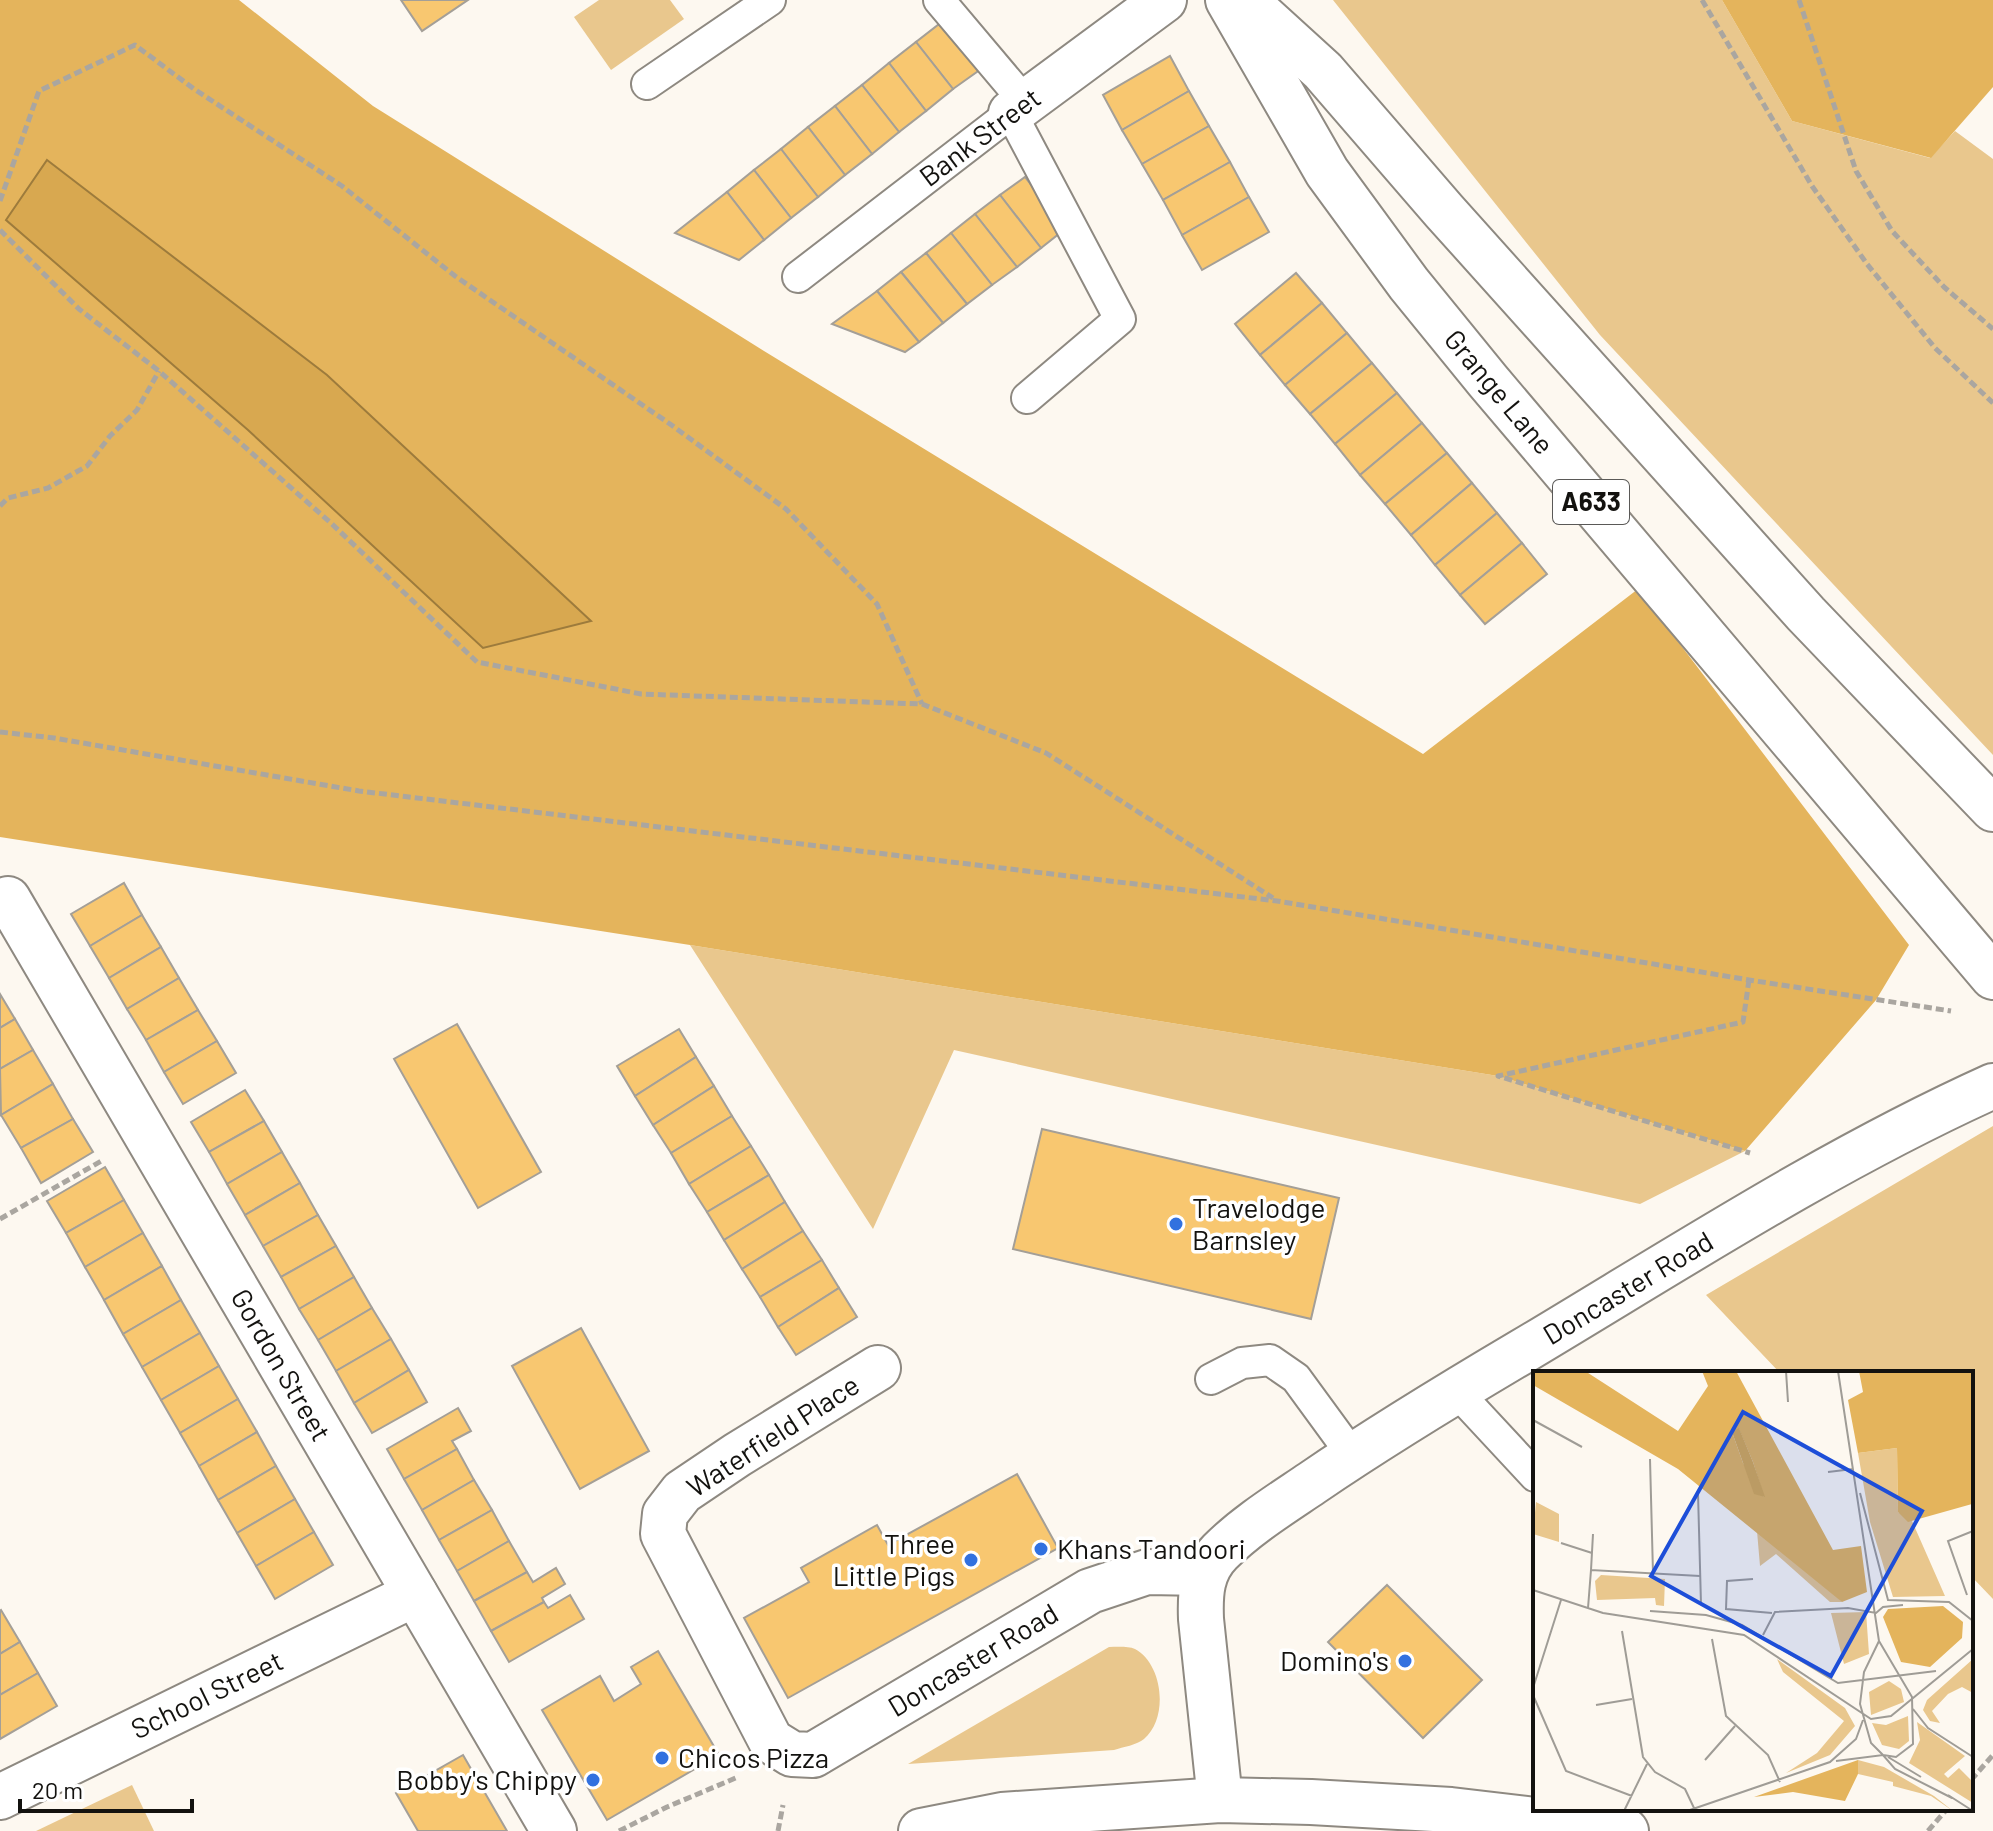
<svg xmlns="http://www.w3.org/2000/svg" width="1993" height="1831" font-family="Barlow,sans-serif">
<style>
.green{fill:#e9c78d}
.forest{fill:#e4b45c;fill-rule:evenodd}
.water{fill:#d8a850;stroke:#9d7b3c;stroke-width:2}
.building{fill:#f8c770;stroke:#a49f97;stroke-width:2}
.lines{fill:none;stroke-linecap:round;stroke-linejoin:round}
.lane-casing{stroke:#8e8981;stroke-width:34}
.street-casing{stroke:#8e8981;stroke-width:48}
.highway-casing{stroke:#8e8981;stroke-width:48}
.path{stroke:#aaa6a0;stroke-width:5;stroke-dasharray:8 4;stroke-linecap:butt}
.lane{stroke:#fff;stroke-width:30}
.street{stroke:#fff;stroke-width:44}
.highway{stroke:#fff;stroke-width:44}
.poi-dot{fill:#3271df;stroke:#fff;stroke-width:3}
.labels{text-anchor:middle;stroke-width:7;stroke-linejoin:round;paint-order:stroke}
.shield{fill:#fff;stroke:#5a5957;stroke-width:2}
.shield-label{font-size:26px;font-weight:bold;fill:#13120f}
.street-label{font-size:28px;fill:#13120f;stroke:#fff}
.poi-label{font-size:28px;fill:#13120f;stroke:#fff;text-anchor:start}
.inset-road{fill:none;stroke:#9f9c96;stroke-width:2}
.view{fill:#1d4ed8;fill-opacity:0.15;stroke:#1d4ed8;stroke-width:4}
.inset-edge{fill:none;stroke:#13120f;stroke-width:4}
</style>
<rect width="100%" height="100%" fill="#fdf8f0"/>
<g class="green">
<path d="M599,0H670L684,19L611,70L574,17Z"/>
<path d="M1333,0H1722L1792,121L1930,158L1955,131L1993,159V755L1600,335Z"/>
<path d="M690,945L1498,1076L1745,1151L1640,1204L954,1050L873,1229Z"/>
<path d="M1993,1126V1599L1971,1576V1373H1780L1706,1295Z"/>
<path d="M1109,1647C1117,1647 1128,1646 1135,1649C1163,1664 1169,1718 1144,1739C1137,1745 1123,1747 1114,1750L908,1764Z"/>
<path d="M132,1785L154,1831H36Z"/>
</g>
<g class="forest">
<path d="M0,0H239L373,106L764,351L1423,754L1638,589L1909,945L1876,1000L1745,1151L1498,1076L690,945L0,837ZM47,160L248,430L6,220Z"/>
<path d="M1722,0H1993V87L1931,158L1792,121Z"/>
</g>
<path class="water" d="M47,160L327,375L591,621L483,648L248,430L6,220Z"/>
<g class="building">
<path d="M401,0H468L422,31Z"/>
<path d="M943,21L981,69L953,89L916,42Z"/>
<path d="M916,42L953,89L926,111L889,63Z"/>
<path d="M1170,56L1189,91L1122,130L1103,95Z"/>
<path d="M889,63L926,111L899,132L862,85Z"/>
<path d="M862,85L899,132L872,154L835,106Z"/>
<path d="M1189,91L1209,126L1142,164L1122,130Z"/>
<path d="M835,106L872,154L845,175L808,127Z"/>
<path d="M1209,126L1230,162L1163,200L1142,164Z"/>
<path d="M808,127L845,175L818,197L781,149Z"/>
<path d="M781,149L818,197L791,218L754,170Z"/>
<path d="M1230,162L1249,197L1182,235L1163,200Z"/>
<path d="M754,170L791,218L764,240L727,192Z"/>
<path d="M1025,177L1065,229L1041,248L1000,195Z"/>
<path d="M727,192L764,240L739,260L675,233Z"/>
<path d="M1000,195L1041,248L1017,267L975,214Z"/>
<path d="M1249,197L1269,232L1202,270L1182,235Z"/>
<path d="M975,214L1017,267L992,285L951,233Z"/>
<path d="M951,233L992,285L967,304L926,253Z"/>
<path d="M926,253L967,304L943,323L901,272Z"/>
<path d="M901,272L943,323L919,342L877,291Z"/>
<path d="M1296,273L1322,303L1260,355L1235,324Z"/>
<path d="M877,291L919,342L905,352L832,324Z"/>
<path d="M1322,303L1347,333L1285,385L1260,355Z"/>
<path d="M1347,333L1372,363L1310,414L1285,385Z"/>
<path d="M1372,363L1397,393L1335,444L1310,414Z"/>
<path d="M1397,393L1422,423L1360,475L1335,444Z"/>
<path d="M1422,423L1447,453L1385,504L1360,475Z"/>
<path d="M1447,453L1472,483L1411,535L1385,504Z"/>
<path d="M1472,483L1497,513L1435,565L1411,535Z"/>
<path d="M1497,513L1522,543L1460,595L1435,565Z"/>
<path d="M1522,543L1547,574L1485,624L1460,595Z"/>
<path d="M124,883L142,915L90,946L71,914Z"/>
<path d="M142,915L161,947L109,978L90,946Z"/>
<path d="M161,947L179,978L127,1009L109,978Z"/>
<path d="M179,978L198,1010L146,1040L127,1009Z"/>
<path d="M0,994L15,1019L0,1028Z"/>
<path d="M198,1010L217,1041L164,1072L146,1040Z"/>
<path d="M15,1019L33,1050L0,1069V1028Z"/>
<path d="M457,1024L541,1172L478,1208L394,1059Z"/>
<path d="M679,1029L696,1057L635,1096L617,1066Z"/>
<path d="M217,1041L236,1073L183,1104L164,1072Z"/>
<path d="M33,1050L53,1084L1,1115L0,1069Z"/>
<path d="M696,1057L714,1086L653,1125L635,1096Z"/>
<path d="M53,1084L73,1119L21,1148L1,1115Z"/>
<path d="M714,1086L732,1116L671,1153L653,1125Z"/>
<path d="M245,1090L264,1121L209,1152L191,1122Z"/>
<path d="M732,1116L751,1146L689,1184L671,1153Z"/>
<path d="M73,1119L93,1152L41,1183L21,1148Z"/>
<path d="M264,1121L282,1152L227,1184L209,1152Z"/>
<path d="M1042,1129L1339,1198L1311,1319L1013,1249Z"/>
<path d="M751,1146L769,1175L707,1212L689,1184Z"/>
<path d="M282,1152L300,1183L245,1215L227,1184Z"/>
<path d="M105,1167L124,1200L66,1233L47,1201Z"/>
<path d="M769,1175L785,1202L724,1240L707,1212Z"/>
<path d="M300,1183L318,1215L263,1246L245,1215Z"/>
<path d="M124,1200L143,1233L85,1267L66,1233Z"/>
<path d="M785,1202L803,1231L742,1269L724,1240Z"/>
<path d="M318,1215L336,1246L281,1277L263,1246Z"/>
<path d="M803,1231L822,1260L760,1297L742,1269Z"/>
<path d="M143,1233L162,1266L104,1300L85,1267Z"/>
<path d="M336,1246L354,1277L299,1309L281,1277Z"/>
<path d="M822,1260L839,1288L778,1327L760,1297Z"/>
<path d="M162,1266L181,1300L123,1334L104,1300Z"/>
<path d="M354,1277L372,1308L318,1340L299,1309Z"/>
<path d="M839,1288L857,1317L796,1355L778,1327Z"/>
<path d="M181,1300L200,1333L142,1367L123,1334Z"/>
<path d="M372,1308L391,1339L336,1371L318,1340Z"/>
<path d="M581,1328L649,1451L580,1489L512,1366Z"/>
<path d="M200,1333L219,1366L161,1400L142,1367Z"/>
<path d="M391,1339L409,1370L354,1403L336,1371Z"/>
<path d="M219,1366L238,1399L180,1433L161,1400Z"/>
<path d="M409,1370L427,1402L372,1433L354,1403Z"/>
<path d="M238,1399L257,1432L199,1466L180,1433Z"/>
<path d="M458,1408L471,1431L452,1441L457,1449L404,1479L387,1449Z"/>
<path d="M257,1432L276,1466L218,1500L199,1466Z"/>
<path d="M457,1449L474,1480L422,1510L404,1479Z"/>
<path d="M276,1466L295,1499L237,1533L218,1500Z"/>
<path d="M1017,1474L1058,1548L788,1698L744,1618L809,1582L801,1568L877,1525L888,1545Z"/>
<path d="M474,1480L492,1510L439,1540L422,1510Z"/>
<path d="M295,1499L314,1532L256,1566L237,1533Z"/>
<path d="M492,1510L509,1541L457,1571L439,1540Z"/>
<path d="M314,1532L333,1565L275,1599L256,1566Z"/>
<path d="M509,1541L527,1572L474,1601L457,1571Z"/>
<path d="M556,1568L565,1584L542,1598L544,1602L491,1631L474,1601L527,1572L533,1582Z"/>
<path d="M1387,1585L1482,1680L1423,1738L1328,1642Z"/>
<path d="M570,1595L584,1619L509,1662L491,1631L544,1602L548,1608Z"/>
<path d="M1,1610L20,1642L0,1654V1611Z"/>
<path d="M20,1642L38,1673L0,1695V1654Z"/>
<path d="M658,1651L719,1755L607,1820L542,1710L600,1676L614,1701L641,1684L631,1667Z"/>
<path d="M38,1673L57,1706L0,1739V1695Z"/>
<path d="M463,1755L507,1831H418L396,1793Z"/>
</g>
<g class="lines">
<defs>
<g id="lane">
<path d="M939,0L1025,102"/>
<path d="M647,84L770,0"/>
<path d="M798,277L1011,113L1120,319L1027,398"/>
<path d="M1211,1379L1242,1363L1270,1360L1296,1378L1353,1456"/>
<path d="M1456,1391L1535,1476"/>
</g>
<g id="street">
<path d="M1011,113L1164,0"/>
<path d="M8,899L554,1831"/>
<path d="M878,1368L737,1455L682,1492L665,1514L663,1534L771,1741L792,1754L813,1755L1090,1591L1147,1572L1205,1573"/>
<path d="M0,1797L415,1594"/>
<path d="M1220,1800L1201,1619C1200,1594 1201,1571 1220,1552C1247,1525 1281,1504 1312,1483C1381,1436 1452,1393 1523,1351C1677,1259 1829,1160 1993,1086"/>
</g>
<g id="highway">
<path d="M1228,0L1327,172L1409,284L1488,381L1993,977"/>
<path d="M1245,0L1323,71L1444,211L1806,614L1993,809"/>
<path d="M921,1831L1002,1815L1220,1800L1311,1802L1451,1810L1626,1831"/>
</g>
</defs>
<use href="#lane" class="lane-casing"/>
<use href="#street" class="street-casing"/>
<use href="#highway" class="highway-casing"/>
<g class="path">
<path d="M1702,0L1812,186L1867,264L1935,348L1993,403"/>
<path d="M1799,0L1856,171L1892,231L1944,287L1993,329"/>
<path d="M0,201L39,91L135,45L194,89L342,186L455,276L670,424L786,509L877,604L922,704"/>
<path d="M0,230L79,309L159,371L332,524L477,662L641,694L922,704L1046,753L1273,898"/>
<path d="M0,506L8,498L48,488L87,466L110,436L137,410L159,371"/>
<path d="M0,732L54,738L359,791L1277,901L1749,980L1951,1011"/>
<path d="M1749,980L1743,1022L1498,1076L1750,1153"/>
<path d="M0,1219L103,1160"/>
<path d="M1971,1780L1993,1755"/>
<path d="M619,1831L667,1807L738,1777"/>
<path d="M778,1831L783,1805"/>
<path d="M1928,1831L1947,1809"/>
</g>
<use href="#lane" class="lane"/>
<use href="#street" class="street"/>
<use href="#highway" class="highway"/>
</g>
<g class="poi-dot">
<circle cx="1176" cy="1224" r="8"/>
<circle cx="1041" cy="1549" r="8"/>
<circle cx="971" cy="1560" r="8"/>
<circle cx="1405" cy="1661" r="8"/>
<circle cx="662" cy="1758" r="8"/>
<circle cx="593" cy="1780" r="8"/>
</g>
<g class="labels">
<rect class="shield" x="1553" y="480" width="76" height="44" rx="6"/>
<g class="shield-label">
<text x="1591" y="511">A633</text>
</g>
<g class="street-label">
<text transform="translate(980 137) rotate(-37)" y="10">Bank Street</text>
<text transform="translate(1499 392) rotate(50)" y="10">Grange Lane</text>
<text transform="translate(1628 1288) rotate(-31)" y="10">Doncaster Road</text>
<text transform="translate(281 1365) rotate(60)" y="10">Gordon Street</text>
<text transform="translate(773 1436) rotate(-33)" y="10">Waterfield Place</text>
<text transform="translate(973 1660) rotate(-31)" y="10">Doncaster Road</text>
<text transform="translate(207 1695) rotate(-26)" y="10">School Street</text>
</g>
<g class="poi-label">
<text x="1192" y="1218">Travelodge<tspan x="1192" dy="32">Barnsley</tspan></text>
<text x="955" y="1554" text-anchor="end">Three<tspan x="955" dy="32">Little Pigs</tspan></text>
<text x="1057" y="1559">Khans Tandoori</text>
<text x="1389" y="1671" text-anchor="end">Domino's</text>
<text x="678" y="1768">Chicos Pizza</text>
<text x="577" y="1790" text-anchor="end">Bobby's Chippy</text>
</g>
</g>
<g transform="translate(1533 1371)">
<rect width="440" height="440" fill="#fdf8f0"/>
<path d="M364,77L365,141L379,150L412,225L360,226L337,151L325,82ZM3,131L26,143V171L0,163ZM224,160L291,212L309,231H297L243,183L227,195ZM68,204L132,208L131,235L123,234L122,227L64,229L62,210ZM333,241L336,283L311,293L298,242ZM244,288L312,337L322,355L297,384L253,402L284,382L311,350L250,301ZM440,288V322L429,316L415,323L399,340L407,352L397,350L390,339L394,329ZM356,310L368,318L371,331L338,344L336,321ZM375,345L376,370L366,378L349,374L339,352L353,354ZM384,351L432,385L411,403L415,407L426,397L440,411V432L376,392L387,369ZM325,389L351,396L401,425L420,440L398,425L360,415V411L325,403Z" fill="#e9c78d"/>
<path d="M0,0H52L145,60L175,15L169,0H203L300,179L328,175L334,221L309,231L145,98L0,14ZM206,58L220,91L231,126L210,92L199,61ZM326,0H440L439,133L375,151L365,141L364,77L325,82L315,29L330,21ZM410,235L430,251L429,267L397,296L368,291L350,246L355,238ZM325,389V403L312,430L260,421L221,426Z" fill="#e4b45c" fill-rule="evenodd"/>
<path d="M206,57L220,91L232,126L221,123L199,61Z" fill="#d8a850"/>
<path class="inset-road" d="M253,0L255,31M305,0L346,270L331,301L327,333L338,372L350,384L363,386L380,373L379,326L346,270M0,49L49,76M117,88L120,202M295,101L320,98M165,122L168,233M327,122L355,229L416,231L440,250M28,172L59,182M58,199L60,163M220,208L194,210L193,238L239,242M0,219L70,242L211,264L338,348L358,345L440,278M434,224L415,170L440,160M55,237L58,199L167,205M117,240L173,244L209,254L305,312L403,300M89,260L110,386L122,401L152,418L161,437M230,264L242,241L315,237L343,242L350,236L370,234M179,268L193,345L235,384L247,411M0,317L28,229M0,324L33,400L99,425M63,334L99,328M380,338L395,357L440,386M355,386L388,406M172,389L202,355M303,390L350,384L362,398L419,427M415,424L440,440M91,440L114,393M154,440L297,391L323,368L330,349"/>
<path class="view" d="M210,41L389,140L298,305L118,205Z"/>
<rect width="440" height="440" class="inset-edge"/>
</g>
<path d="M20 1799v12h172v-12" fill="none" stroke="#13120f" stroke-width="4"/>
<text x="32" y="1799" font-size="24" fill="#13120f" stroke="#ffffff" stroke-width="6" paint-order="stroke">20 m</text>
</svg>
